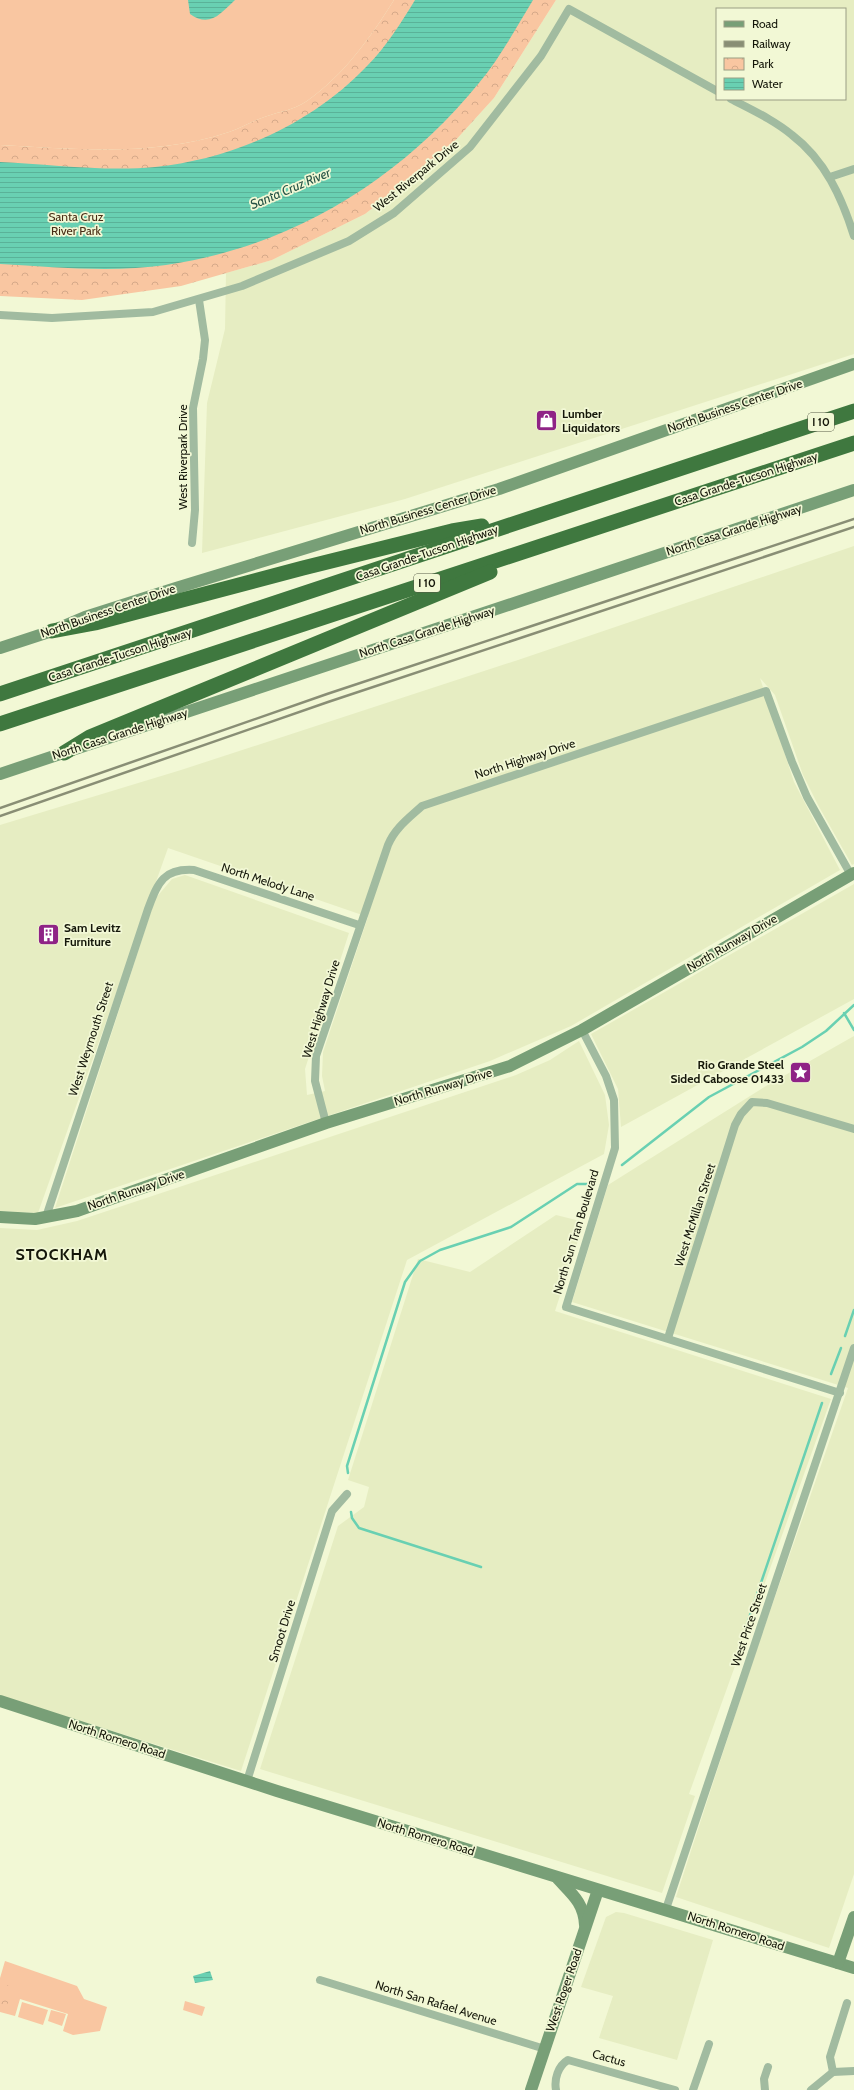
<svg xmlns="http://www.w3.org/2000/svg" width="854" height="2090" font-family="Cabin,sans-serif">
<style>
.built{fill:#e6edc2;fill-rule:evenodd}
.grass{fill:#f9c6a1}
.park{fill:url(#park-crowns)}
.water{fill:url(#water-rules)}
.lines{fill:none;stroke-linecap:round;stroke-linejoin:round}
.stream{stroke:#69d0b2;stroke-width:2.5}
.street{stroke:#a1bba0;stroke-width:8}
.secondary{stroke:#789f77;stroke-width:12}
.highway{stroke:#3f783f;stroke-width:15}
.rail{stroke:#898e75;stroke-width:2.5}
.labels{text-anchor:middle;stroke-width:3.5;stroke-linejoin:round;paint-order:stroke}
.shield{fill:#f2f8d5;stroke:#575a47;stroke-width:1}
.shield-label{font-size:11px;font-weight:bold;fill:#15170a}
.street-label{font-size:12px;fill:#15170a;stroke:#f2f8d5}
.park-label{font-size:12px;fill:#482c15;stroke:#f2f8d5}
.poi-label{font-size:12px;font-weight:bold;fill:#15170a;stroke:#f2f8d5;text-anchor:start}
.water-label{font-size:13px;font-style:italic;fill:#255245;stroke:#f2f8d5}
.district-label{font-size:16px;font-weight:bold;letter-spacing:1px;fill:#15170a;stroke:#f2f8d5}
</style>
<defs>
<pattern id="park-crowns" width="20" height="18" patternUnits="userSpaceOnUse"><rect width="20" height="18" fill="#f9c6a1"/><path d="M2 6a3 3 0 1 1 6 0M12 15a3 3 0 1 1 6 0" fill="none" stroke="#d5a989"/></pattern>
<pattern id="water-rules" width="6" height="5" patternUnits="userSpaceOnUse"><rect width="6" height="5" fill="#69d0b2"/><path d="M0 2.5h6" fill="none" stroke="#5ab298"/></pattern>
</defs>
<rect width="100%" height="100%" fill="#f2f8d5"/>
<g class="built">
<path d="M556,0H854V354L405,499L202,553L207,403L225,329L226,273L272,260L365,214L444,153L494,98ZM717,9H845V99H717Z"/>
<path d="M854,546V864L852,865L818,805L803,775L775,695L760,678L794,782L840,870L571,1026L490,1061L55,1208L155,899L172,879L185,875L349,933L305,1069L307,1095L325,1091L322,1076L323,1052L368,917L168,848L38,1213L0,1211V825L181,770L518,660Z"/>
<path d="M854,884V999L621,1127L618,1089L591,1034Z"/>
<path d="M854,1036V1874L829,1948L676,1897L754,1657L848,1388L572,1302L608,1185L766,1086Z"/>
<path d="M579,1041L605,1095L609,1125L604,1154L407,1260L241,1771L0,1696V1228L37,1230L77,1221L516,1075L550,1060Z"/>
<path d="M556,1215L584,1222L555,1311L831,1399L689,1794L695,1796L662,1893L260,1769L338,1526L364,1507L369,1487L348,1480L418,1259L470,1272Z"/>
<path d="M616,1912L624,1913L713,1940L677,2060L599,2038L613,1996L581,1987L606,1917Z"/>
</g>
<g class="grass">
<path d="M0,0H394C370,38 344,75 307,101C293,111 275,112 259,119C249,123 239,129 229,132C154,157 77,149 0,145Z"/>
<path d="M5,1961L77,1986L84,1999L107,2007L100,2031L73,2035L63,2031L68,2014L20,1999L15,2016L0,2012V1978Z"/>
<path d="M185,2001L205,2007L202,2016L183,2010Z"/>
<path d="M22,2002L48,2010L43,2025L18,2017Z"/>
<path d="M51,2010L66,2014L62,2026L48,2021Z"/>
</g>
<g class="park">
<path d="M394,0H556L494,98L444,153L365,214L272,260L181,286L82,300L0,296V145C77,149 154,157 229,132C239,129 249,123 259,119C275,112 293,111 307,101C344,75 370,38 394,0Z"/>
<path d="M5,1984L13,1988L6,2009L0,2007V1998Z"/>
</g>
<g class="water">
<path d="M188,0H235C220,14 210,28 190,14Z"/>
<path d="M415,0H533C516,28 500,58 479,83C400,180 291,247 166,265C111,273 55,267 0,264V162C49,164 106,172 155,167C233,159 312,124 367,66C386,47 401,23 415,0Z"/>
<path d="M210,1971L213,1980L195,1983L193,1976Z"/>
</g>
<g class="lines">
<g class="stream">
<path d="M844,1013L854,1030"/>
<path d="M622,1165L709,1097L802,1047L826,1031L854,1005"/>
<path d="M845,1336L854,1310"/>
<path d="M831,1374L841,1348"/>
<path d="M348,1473L347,1466L405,1282L420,1261L440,1250L511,1227L577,1184H589"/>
<path d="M351,1512L352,1518L359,1528L481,1567"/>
<path d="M747,1624L822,1403"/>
</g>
<g class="street">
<path d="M731,99C752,110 774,120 792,135C825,160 842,198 854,236"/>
<path d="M830,177L854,169"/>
<path d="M0,315L52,318L153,312L242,286L349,241L394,213L470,147L541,56L569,9L717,91"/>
<path d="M192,543L195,510L193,408L203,359L205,340L199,300"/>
<path d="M582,1030L606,1076L614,1100L615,1148L566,1307L840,1393"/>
<path d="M326,1123L315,1081L316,1056L388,845C395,828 409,818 422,806L766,691L792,762L807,797L851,875"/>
<path d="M46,1217L148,909C158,883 163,868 194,870L359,925"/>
<path d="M668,1338L735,1125L741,1114L752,1102L767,1103L854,1129"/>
<path d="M247,1781L332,1511L347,1494"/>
<path d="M666,1909L854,1348"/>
<path d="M320,1980L545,2049"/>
<path d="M833,2072L830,2057L847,2003"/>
<path d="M556,2090C554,2079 558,2066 568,2060L675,2090"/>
<path d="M693,2090L709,2044"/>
<path d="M765,2090L764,2079L768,2067"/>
<path d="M811,2090L833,2072L854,2071"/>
</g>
<g class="secondary">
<path d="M0,648L52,631L85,617L176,588L499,489L854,364"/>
<path d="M0,774L854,490"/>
<path d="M0,1217L35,1219L77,1211L326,1123L510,1066L582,1030L854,873"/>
<path d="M0,1701L277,1791L854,1968"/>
<path d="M558,1879C572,1894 584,1903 585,1925"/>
<path d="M838,1963L854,1917"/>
<path d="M531,2090L598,1890"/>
</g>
<g class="highway">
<path d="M52,631L95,623L303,568L452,531L482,526"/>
<path d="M0,694L854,411"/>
<path d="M0,724L854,443"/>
<path d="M64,753L90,737L490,572"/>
</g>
<g class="rail">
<path d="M0,808L327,694L854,519"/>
<path d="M0,816L328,702L854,527"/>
<path d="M794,1075L806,1068"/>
</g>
</g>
<defs>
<symbol id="shop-square" viewBox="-11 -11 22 22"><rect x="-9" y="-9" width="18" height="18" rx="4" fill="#8f2386" stroke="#f2f8d5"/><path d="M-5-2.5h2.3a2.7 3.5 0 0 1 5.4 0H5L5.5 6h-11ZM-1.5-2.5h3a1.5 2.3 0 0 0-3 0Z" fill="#fff"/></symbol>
<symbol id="building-square" viewBox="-11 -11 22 22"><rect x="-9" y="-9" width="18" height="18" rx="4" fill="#8f2386" stroke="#f2f8d5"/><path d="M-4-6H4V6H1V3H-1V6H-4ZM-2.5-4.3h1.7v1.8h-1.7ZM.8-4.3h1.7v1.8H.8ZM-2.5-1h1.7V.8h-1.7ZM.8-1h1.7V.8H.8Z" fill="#fff"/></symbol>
<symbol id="sight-square" viewBox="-11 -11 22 22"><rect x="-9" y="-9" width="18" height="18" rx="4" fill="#8f2386" stroke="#f2f8d5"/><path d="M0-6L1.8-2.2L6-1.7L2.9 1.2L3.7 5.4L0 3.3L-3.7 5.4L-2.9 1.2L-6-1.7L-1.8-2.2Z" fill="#fff"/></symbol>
</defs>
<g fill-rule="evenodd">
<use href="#shop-square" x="534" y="408" width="25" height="25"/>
<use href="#building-square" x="36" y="922" width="25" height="25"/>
<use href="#sight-square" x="788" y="1060" width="25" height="25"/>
</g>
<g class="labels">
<g class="shield">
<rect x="808" y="413" width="26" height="18" rx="3"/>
<rect x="414" y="574" width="26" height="18" rx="3"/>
</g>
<g class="shield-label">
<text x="821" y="426">I 10</text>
<text x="427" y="587">I 10</text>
</g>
<g class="street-label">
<text transform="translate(416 176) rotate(-39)" y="4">West Riverpark Drive</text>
<text transform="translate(735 406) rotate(-19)" y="4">North Business Center Drive</text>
<text transform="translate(183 457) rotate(-90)" y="4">West Riverpark Drive</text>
<text transform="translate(746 479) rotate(-18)" y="4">Casa Grande-Tucson Highway</text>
<text transform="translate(428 510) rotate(-17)" y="4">North Business Center Drive</text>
<text transform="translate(734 530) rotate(-18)" y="4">North Casa Grande Highway</text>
<text transform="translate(427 553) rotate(-19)" y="4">Casa Grande-Tucson Highway</text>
<text transform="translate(108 611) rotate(-19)" y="4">North Business Center Drive</text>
<text transform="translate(427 632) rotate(-18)" y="4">North Casa Grande Highway</text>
<text transform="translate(120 655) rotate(-18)" y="4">Casa Grande-Tucson Highway</text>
<text transform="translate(120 734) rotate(-18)" y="4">North Casa Grande Highway</text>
<text transform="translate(525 759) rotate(-18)" y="4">North Highway Drive</text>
<text transform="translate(268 882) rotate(18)" y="4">North Melody Lane</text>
<text transform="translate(732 943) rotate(-30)" y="4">North Runway Drive</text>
<text transform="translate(321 1009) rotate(-73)" y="4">West Highway Drive</text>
<text transform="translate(91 1039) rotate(-72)" y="4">West Weymouth Street</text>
<text transform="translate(443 1087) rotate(-17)" y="4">North Runway Drive</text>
<text transform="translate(136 1190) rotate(-19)" y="4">North Runway Drive</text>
<text transform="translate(695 1215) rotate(-72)" y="4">West McMillan Street</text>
<text transform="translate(576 1232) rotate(-73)" y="4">North Sun Tran Boulevard</text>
<text transform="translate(749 1625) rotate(-71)" y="4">West Price Street</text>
<text transform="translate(282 1631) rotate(-73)" y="4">Smoot Drive</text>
<text transform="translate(117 1739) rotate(18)" y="4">North Romero Road</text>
<text transform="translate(426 1837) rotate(17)" y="4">North Romero Road</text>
<text transform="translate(736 1931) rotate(18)" y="4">North Romero Road</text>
<text transform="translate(564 1990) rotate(-71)" y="4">West Roger Road</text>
<text transform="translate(436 2003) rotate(17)" y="4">North San Rafael Avenue</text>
<text transform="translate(609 2058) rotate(16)" y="4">Cactus</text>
</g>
<g class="park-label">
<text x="76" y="221">Santa Cruz<tspan x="76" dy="14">River Park</tspan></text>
</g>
<g class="poi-label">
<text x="562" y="418">Lumber<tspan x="562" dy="14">Liquidators</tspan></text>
<text x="64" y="932">Sam Levitz<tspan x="64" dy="14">Furniture</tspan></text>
<text x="784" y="1069" text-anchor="end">Rio Grande Steel<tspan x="784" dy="14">Sided Caboose 01433</tspan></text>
</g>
<g class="water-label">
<text transform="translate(290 188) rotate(-23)" y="5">Santa Cruz River</text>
</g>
<g class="district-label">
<text x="62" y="1260">STOCKHAM</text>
</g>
</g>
<rect x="716" y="8" width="130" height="92" fill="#f2f8d5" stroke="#9a9e84"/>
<rect x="724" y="21" width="20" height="6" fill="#789f77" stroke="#9a9e84"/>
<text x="752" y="28" font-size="12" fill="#15170a">Road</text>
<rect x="724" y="41" width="20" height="6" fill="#898e75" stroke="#9a9e84"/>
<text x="752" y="48" font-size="12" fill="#15170a">Railway</text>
<rect x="724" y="58" width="20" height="12" fill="url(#park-crowns)" stroke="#9a9e84"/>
<text x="752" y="68" font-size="12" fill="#15170a">Park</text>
<rect x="724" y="78" width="20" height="12" fill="url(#water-rules)" stroke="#9a9e84"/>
<text x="752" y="88" font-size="12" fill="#15170a">Water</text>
</svg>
